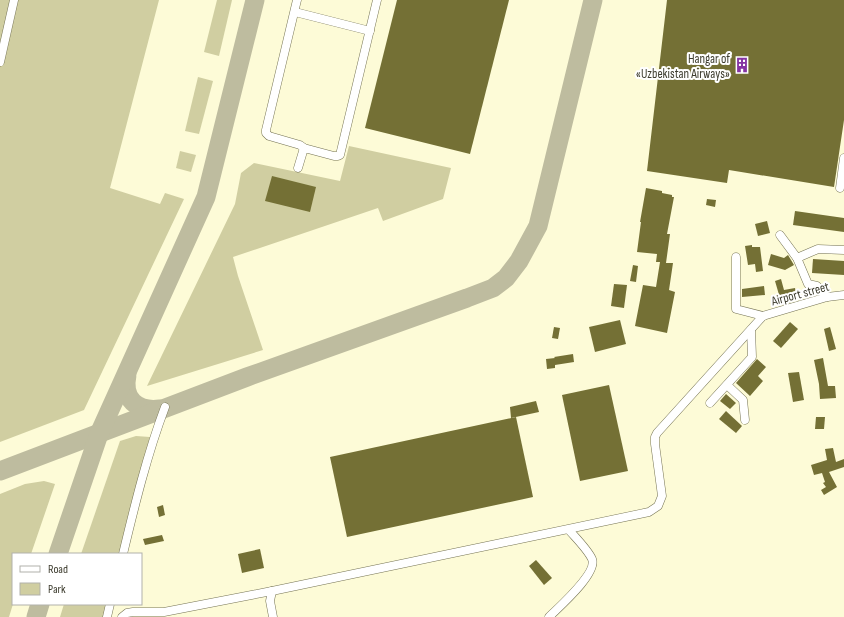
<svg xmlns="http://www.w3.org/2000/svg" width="844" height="617" font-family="'Sofia Sans Condensed',sans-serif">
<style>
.green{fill:#d0cea1}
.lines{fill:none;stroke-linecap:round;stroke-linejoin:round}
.taxiway{stroke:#bebc9f;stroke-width:19}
.building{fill:#747035}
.minor-casing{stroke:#757353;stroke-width:9}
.minor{stroke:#fff;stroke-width:8}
.labels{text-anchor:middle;stroke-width:4;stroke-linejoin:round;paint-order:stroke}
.poi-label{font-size:13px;fill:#3d3c2e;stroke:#fff;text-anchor:end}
.street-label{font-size:13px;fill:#3d3c2e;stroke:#fff}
</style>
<rect width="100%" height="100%" fill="#fdfbd7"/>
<g class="green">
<path d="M0,0H159L110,188L160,204L165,193L184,199L84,410L0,442Z"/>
<path d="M217,0H232L219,56L204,52Z"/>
<path d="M198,77L213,81L199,134L185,131Z"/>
<path d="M349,146L451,168L443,199L383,221L378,208L233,257L238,276L263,350L147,386L235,204L241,173L254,163L340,181Z"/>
<path d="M180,151L196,155L191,172L176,168Z"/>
<path d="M136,436L150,437L119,554H81L120,441Z"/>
<path d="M44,481L55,484L31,554H13V604L9,617H0V494L25,484Z"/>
<path d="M64,604H110L115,607H112L110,617H60Z"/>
</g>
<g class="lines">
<g class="taxiway">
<path d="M127,375C122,399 137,412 160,409"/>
<path d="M0,471L247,377L467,298L493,288L506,278L519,261L538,226L593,0"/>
<path d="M58,554L99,434L206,197L255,0"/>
<path d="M36,617L40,604"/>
</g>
</g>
<g class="building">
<path d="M397,0H509L470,154L365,128Z"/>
<path d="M667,0H844V120L834,187L729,170L727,183L647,171Z"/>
<path d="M272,176L316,187L310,212L265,201Z"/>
<path d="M646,188L662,191V193L672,195V197H674L667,234H670L666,263H673L669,290L675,292L667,333L635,326L643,285L656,287L660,262H656L657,254L637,252L641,222H640Z"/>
<path d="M707,199L716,200L715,207L706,205Z"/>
<path d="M795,211L844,218V232L793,225Z"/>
<path d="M767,221L770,233L758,236L755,224Z"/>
<path d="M752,245V247H760L763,271L756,272L755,264L748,265L745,246Z"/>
<path d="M771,254L784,258L788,255L794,265L785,270L768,265Z"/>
<path d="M813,259L844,261V275L812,273Z"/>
<path d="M633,265L638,266L636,282L630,281Z"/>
<path d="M781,279L784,290L795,288L797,300L782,305L775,281Z"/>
<path d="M614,284L627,285L624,308L611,306Z"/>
<path d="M764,286L765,295L742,297V289Z"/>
<path d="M620,320L626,344L595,352L589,327Z"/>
<path d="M790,322L798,329L781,348L773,341Z"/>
<path d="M554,327L560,328L558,339L552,338Z"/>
<path d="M830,327L836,349L829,351L824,329Z"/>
<path d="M573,354L574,362L555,365V368L547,369L546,359L555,358L554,357Z"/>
<path d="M823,358L828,386H835L836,398L820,399L819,384L814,360Z"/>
<path d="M757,359L766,367L758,376L763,381L750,396L736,383Z"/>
<path d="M799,372L804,400L793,402L788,373Z"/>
<path d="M609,385L628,471L580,481L562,395Z"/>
<path d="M726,394L736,403L730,409L720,401Z"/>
<path d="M536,401L539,412L511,418L510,407Z"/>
<path d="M726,411L742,426L736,433L719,419Z"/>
<path d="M516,417L533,497L347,537L330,457Z"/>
<path d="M816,417H825L824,429H815Z"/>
<path d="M833,448L836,462L844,459V467L829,472L837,487L824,495L821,490L826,487L823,483L825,482L822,473L814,475L811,465L827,460L825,449Z"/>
<path d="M163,505L165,515L159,517L157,507Z"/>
<path d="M162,535L164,541L145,545L143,539Z"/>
<path d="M260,549L264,568L242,573L238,554Z"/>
<path d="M536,560L552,578L544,585L529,566Z"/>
</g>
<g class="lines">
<defs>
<g id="minor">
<path d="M297,0L266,130V133L269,136L300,145L304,148"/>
<path d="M295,12L370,31"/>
<path d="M0,62L14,0"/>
<path d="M298,168L304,148L334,156H338L340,155L377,0"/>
<path d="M840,188L844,158"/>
<path d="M780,235L797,258L808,284L817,286L827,297"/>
<path d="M736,257V309L763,316"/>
<path d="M797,258L818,249L844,250"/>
<path d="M763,316L827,297L844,295"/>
<path d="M727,385L743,400L745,420"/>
<path d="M710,403L752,357L751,330"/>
<path d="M123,554C135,504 147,455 165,407"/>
<path d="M272,591L270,601L273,617"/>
<path d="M107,617L110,604"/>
<path d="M122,617L127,613L133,612H164L272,591L649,512L658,506L662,496L655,444V437L657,433L763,316"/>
<path d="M549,617C559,607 598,573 592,559C588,550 576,538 569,530"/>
</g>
</defs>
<use href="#minor" class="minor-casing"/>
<use href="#minor" class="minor"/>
</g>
<defs>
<symbol id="building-bare" viewBox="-9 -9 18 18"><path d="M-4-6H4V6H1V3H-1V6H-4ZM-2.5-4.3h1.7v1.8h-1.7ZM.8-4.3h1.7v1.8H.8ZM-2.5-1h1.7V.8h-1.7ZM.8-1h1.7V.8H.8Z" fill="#8433a2" stroke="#fff" stroke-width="2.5" paint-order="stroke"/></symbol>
</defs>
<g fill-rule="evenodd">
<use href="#building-bare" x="731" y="54" width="22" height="22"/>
</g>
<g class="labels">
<g class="poi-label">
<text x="730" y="63">Hangar of<tspan x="730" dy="15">«Uzbekistan Airways»</tspan></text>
</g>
<g class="street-label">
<text transform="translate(800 293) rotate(-15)" y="5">Аirport street</text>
</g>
</g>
<rect x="12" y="553" width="130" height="52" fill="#ffffff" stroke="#b1b1ab"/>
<rect x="20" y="566" width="20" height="6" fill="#ffffff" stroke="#b1b1ab"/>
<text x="48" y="573" font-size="12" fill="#3d3c2e">Road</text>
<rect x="20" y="583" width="20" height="12" fill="#d0cea1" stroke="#b1b1ab"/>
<text x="48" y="593" font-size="12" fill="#3d3c2e">Park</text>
</svg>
